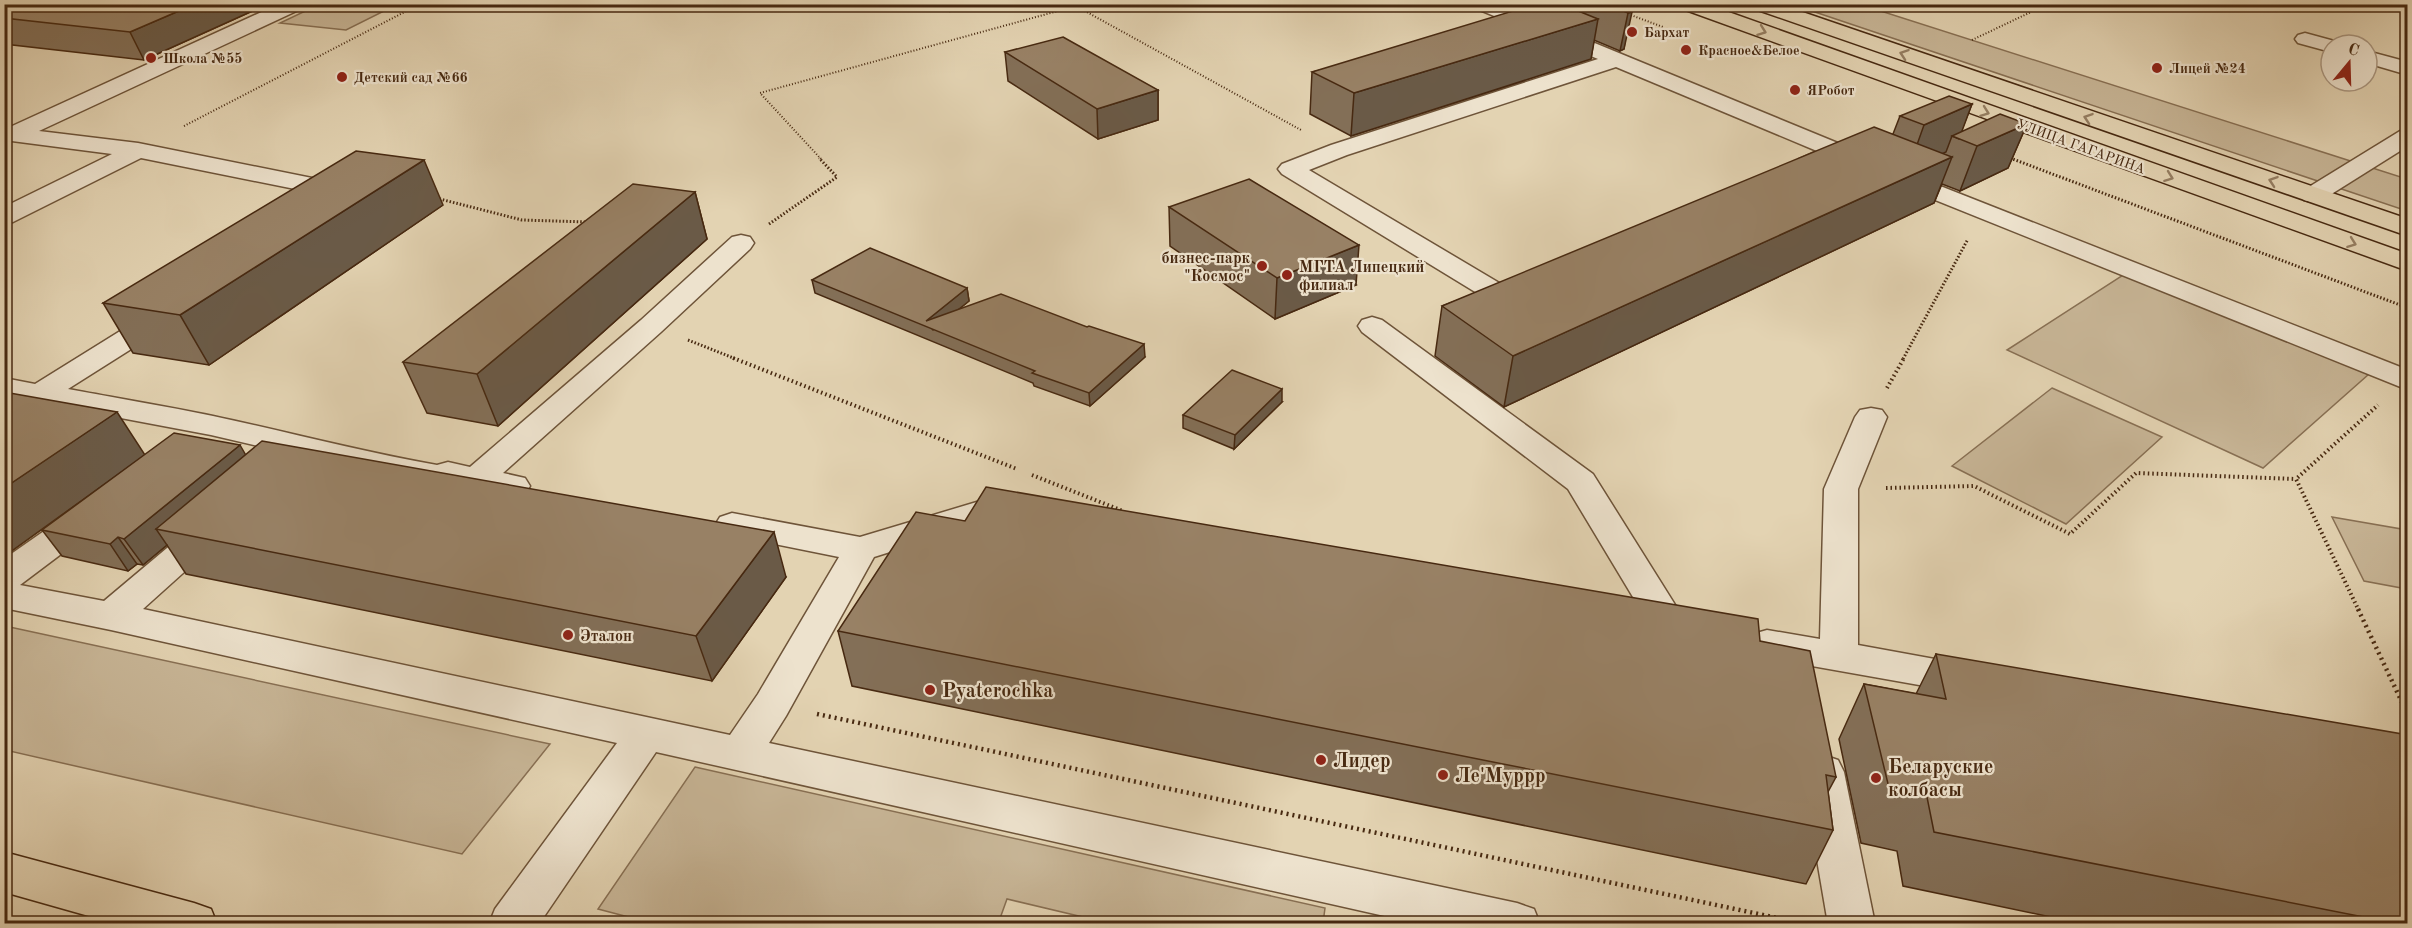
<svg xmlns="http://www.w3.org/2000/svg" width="2412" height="928" font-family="'Old Standard TT',serif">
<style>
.green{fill:#c8b697;stroke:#887054;stroke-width:1.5}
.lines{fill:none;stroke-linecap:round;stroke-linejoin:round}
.minor-casing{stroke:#6e5439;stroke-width:3}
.major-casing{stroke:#472911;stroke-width:3}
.path-far3{stroke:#472911;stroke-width:2;stroke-dasharray:1 2;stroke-linecap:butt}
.path-far2{stroke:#472911;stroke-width:3;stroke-dasharray:1.5 2;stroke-linecap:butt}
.path-far1{stroke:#472911;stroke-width:4;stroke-dasharray:1.5 3;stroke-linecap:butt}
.path{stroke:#472911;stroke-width:4.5;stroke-dasharray:2 4;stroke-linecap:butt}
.minor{fill:#ede2cd;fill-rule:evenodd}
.major{fill:#e3d3b2;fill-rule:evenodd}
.wall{fill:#836f57;stroke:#472911;stroke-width:1.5}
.shaded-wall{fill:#6a5a47;stroke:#472911;stroke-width:1.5}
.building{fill:#988165;stroke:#472911;stroke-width:1.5}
.oneway{stroke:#957e62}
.poi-dot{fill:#8f2418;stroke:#ede2cd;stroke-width:2}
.labels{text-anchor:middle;stroke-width:4.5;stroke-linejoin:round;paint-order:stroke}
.far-poi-label{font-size:14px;font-weight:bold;fill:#472911;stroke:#ede2cd;text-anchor:start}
.far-street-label{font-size:14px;fill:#472911;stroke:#ede2cd}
.poi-label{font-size:16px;font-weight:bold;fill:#472911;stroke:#ede2cd;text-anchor:start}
.near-poi-label{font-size:20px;font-weight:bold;fill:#472911;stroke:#ede2cd;text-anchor:start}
</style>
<rect width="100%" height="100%" fill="#e3d3b2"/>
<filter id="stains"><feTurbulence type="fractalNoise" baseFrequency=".00333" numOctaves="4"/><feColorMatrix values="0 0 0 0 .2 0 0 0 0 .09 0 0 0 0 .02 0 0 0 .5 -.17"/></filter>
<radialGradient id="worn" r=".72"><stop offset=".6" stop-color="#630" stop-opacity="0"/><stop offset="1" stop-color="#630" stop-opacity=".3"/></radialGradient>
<g class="green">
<path d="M320,4H396V5L346,30L280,23Z"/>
<path d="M1794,5H1862L2407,179V211Z"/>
<path d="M2123,275L2369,374L2263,468L2007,350Z"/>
<path d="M2052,388L2162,437L2066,524L1952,466Z"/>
<path d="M2332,517L2407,530V589L2364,581Z"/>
<path d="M5,626L550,744L462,854L5,750Z"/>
<path d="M695,767L1325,908L1323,923H1108L1007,899L998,924H655L598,909Z"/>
</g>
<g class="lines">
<defs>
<g id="minor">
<path d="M279,4H305L303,8L39,131L138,143L322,180L346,210C339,219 331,220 320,217L316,212L319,209L305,191L141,158L13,222L4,224V207L112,154L4,140V126L10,127Z"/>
<path d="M1473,4H1500L1845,146L1849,151C1840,163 1813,173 1799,169L1795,164L1799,159L1817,151L1616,67L1347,155L1309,170L1501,284L1527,275L1537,277L1541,283C1531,297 1506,305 1490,301L1282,174L1278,169L1282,164L1331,145L1598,59L1475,8Z"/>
<path d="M2305,33L2338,42L2340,45H2331V52L2298,43L2295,39L2298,35Z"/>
<path d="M2367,51L2408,62V75L2367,63Z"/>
<path d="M2408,129V146L2322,200L2313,202L2304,200L2301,195L2304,190L2400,131Z"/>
<path d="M1897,169L2408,370V390L1888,181L1885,176L1888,171Z"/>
<path d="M741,235L750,237L754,243L750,249L661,332L503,473L525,478L530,486L525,494C497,501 470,480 443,488L363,473L328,462L211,435L4,396V378L35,384L154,310L164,307L174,310L178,316L174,322L68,389C116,398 165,406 213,416C288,432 362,452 437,465L448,462L470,467L641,320L732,237Z"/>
<path d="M1372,317L1382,320L1593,474L1689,627L1683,637L1670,641L1657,637L1568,489L1362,332L1358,326L1362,320Z"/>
<path d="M1871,408L1882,410L1887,417L1858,489V645L1984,668L1990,679L1984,690L1970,694L1767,658L1753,654L1748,644L1753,634L1767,630L1820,639L1824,489L1855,417L1860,410Z"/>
<path d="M1000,495L1022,499L1027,507L1022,515L1010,518L1001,517L874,557L786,716L769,743L1517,903L1534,909L1540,924H1420L656,752L539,924H489L495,909L617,743L111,630L4,608V559L77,508L89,505L101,508L106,516L101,524L20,585L104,601L198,522L210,518L222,522L228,530L222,538L143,609L730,735L758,694L839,557L720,533L715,525L720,517L732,513L860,537Z"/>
<path d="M1823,755L1838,760L1844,772L1875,924H1828L1802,772L1808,760Z"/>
</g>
<g id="major">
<path d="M1678,4H1706L2408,254V271L1680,8Z"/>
<path d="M1750,4H1779L2408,219V236L1752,8Z"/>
<path d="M4,852L194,903L211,909L217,924H117L4,892Z"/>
</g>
</defs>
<use href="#minor" class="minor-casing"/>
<use href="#major" class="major-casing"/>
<g class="path-far3">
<path d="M940,4L951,12"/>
<path d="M2007,4L2030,11"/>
<path d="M1074,5L1301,130"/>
<path d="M1628,14L1663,27"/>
<path d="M1972,40L2031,12"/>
<path d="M184,126L420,4"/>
<path d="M2010,158L2013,159"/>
<path d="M821,159L760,93L1076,6"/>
</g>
<g class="path-far2">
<path d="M2010,158L2408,308"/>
<path d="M436,198L522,220L587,222"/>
<path d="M769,224L837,177L819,158"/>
<path d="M688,340L736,359"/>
<path d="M1903,359L1968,239"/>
</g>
<g class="path-far1">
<path d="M733,358L1017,469"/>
<path d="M1887,388L1904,358"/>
<path d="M1032,475L1123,511"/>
<path d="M1886,488L1974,486L2070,534L2136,473L2296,479"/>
<path d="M2359,611L2296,479L2378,405"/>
</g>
<g class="path">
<path d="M2358,609L2408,715"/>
<path d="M817,714L1801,923"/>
</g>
<use href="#minor" class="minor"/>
<use href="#major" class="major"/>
</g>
<g class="wall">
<path d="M4,4H268L144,60L4,44Z"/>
<path d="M1575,4H1630L1624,49L1620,51L1594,40L1591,59L1351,136L1310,114L1312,72L1574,10Z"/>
<path d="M1005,52L1158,90V120L1098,139L1008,81Z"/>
<path d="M1972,104L1961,132L2027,124L2008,168L1960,191L1942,184L1934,203L1504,407L1435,356L1442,306L1893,134L1900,116Z"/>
<path d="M695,192L707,239L498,426L427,413L403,362Z"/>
<path d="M443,205L209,365L133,353L103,303Z"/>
<path d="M1169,207L1356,285L1275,319L1170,246Z"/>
<path d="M812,280L967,288L969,301L959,309L1087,327L1145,357L1090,406L1034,386L1033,383L815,293Z"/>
<path d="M4,392L144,455H246L786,577L712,681L186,574L167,545L143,565L137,564L128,571L62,556L42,530L88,496L6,555L4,554Z"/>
<path d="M1282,402L1234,449L1183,428V415Z"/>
<path d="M838,631L1760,641L1836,777L1828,792L1833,830L1806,884L852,686Z"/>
<path d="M1936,654L2408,924H2084L1903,886L1897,851L1861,843L1839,739L1864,684L1916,694Z"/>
</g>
<g class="shaded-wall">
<path d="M195,4H268L144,60L130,32Z"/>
<path d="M1632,12L1624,49L1620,51L1628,13Z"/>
<path d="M1598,19L1591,59L1351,136L1354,93Z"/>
<path d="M1158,90V120L1098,139L1097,109Z"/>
<path d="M1972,104L1959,139L1952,136L1946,152L1908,170L1924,125Z"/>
<path d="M2027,124L2008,168L1960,191L1977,146Z"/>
<path d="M1952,157L1934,203L1504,407L1513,356Z"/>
<path d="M424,160L443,205L209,365L180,315Z"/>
<path d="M695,192L707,239L498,426L477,374Z"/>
<path d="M1359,245L1356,285L1275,319L1277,278Z"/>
<path d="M967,288L969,301L933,330L926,321Z"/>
<path d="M1144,344L1145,357L1090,406L1089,393Z"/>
<path d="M1282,389V402L1234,449L1235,435Z"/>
<path d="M117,412L145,455L6,555L4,553V488Z"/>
<path d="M240,445L255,471L156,529L167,545L143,565L124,539Z"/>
<path d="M774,532L786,577L712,681L696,636Z"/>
<path d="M118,537L137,564L128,571L110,544Z"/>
</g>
<g class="building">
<path d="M4,4H195L130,32L4,18Z"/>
<path d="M1536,4H1561L1598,19L1354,93L1312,72Z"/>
<path d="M1606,4H1630L1632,12L1628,13Z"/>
<path d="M1063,37L1158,90L1097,109L1005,52Z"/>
<path d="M1949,96L1972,104L1924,125L1900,116Z"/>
<path d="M2000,114L2027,124L1977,146L1952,136Z"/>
<path d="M1874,127L1952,157L1513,356L1442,306Z"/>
<path d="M356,151L424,160L180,315L103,303Z"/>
<path d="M1249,179L1359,245L1277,278L1169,207Z"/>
<path d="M633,184L695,192L477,374L403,362Z"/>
<path d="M870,248L967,288L926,321L1001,294L1087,327L1089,326L1144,344L1089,393L1032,373L1035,371L812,280Z"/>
<path d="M1232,370L1282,389L1235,435L1183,415Z"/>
<path d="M4,392L117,412L4,488Z"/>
<path d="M174,433L240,445L124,539L118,537L110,544L42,530Z"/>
<path d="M262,441L774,532L696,636L156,529Z"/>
<path d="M986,487L1758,619L1760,641L1810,651L1836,777L1826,775L1833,830L838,631L916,512L965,521Z"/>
<path d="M1936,654L2408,735V924H2399L1934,832L1927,797L1889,788L1864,684L1946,699Z"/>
</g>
<defs><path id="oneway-chevron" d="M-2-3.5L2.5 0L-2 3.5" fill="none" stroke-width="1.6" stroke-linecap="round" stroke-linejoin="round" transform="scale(1.5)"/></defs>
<g class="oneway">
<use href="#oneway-chevron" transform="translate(1762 31) rotate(20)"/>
<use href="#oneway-chevron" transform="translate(1904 54) rotate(-161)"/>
<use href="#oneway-chevron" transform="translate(1985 112) rotate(20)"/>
<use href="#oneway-chevron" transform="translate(2088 118) rotate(-161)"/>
<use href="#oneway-chevron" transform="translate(2169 177) rotate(20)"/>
<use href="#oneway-chevron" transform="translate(2273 181) rotate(-161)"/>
<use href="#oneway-chevron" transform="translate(2352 243) rotate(20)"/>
</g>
<g class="poi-dot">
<circle cx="1632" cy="32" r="6"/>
<circle cx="1686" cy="50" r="6"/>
<circle cx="151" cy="58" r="6"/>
<circle cx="2157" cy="68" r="6"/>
<circle cx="342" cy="77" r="6"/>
<circle cx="1795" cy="90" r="6"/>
<circle cx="1262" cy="266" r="6"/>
<circle cx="1287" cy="275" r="6"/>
<circle cx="568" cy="635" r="6"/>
<circle cx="930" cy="690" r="6"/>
<circle cx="1321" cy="760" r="6"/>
<circle cx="1443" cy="775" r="6"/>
<circle cx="1876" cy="778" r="6"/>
</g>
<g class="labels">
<g class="far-poi-label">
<text x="1644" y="37">Бархат</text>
<text x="1698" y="55">Красное&amp;Белое</text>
<text x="163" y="63">Школа №55</text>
<text x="2169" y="73">Лицей №24</text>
<text x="354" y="82">Детский сад №66</text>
<text x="1807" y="95">ЯРобот</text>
</g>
<g class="far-street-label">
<text transform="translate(2081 146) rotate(20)" y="5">УЛИЦА ГАГАРИНА</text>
</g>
<g class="poi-label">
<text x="1250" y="263" text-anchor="end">бизнес-парк<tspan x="1250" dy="18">"Космос"</tspan></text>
<text x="1299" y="272">МГТА Липецкий<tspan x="1299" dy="18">филиал</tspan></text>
<text x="580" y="641">Эталон</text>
</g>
<g class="near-poi-label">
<text x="942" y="697">Pyaterochka</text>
<text x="1333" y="767">Лидер</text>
<text x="1888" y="773">Беларуские<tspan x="1888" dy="23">колбасы</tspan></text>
<text x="1455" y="782">Ле'Муррр</text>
</g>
</g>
<rect width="2412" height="928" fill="none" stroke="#e3d3b2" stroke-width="24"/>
<rect x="6" y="6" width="2400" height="916" fill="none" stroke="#472911" stroke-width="3"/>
<rect x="12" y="12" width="2388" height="904" fill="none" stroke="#472911" stroke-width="1.5"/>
<g transform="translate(2349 63) rotate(19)"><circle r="28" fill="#ede2cd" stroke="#ab9882" stroke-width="1.5"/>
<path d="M0-4.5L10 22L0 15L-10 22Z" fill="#8f2418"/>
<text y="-9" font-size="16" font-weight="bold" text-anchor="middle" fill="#472911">С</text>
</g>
<rect width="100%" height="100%" filter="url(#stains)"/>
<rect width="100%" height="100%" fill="url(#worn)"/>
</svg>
